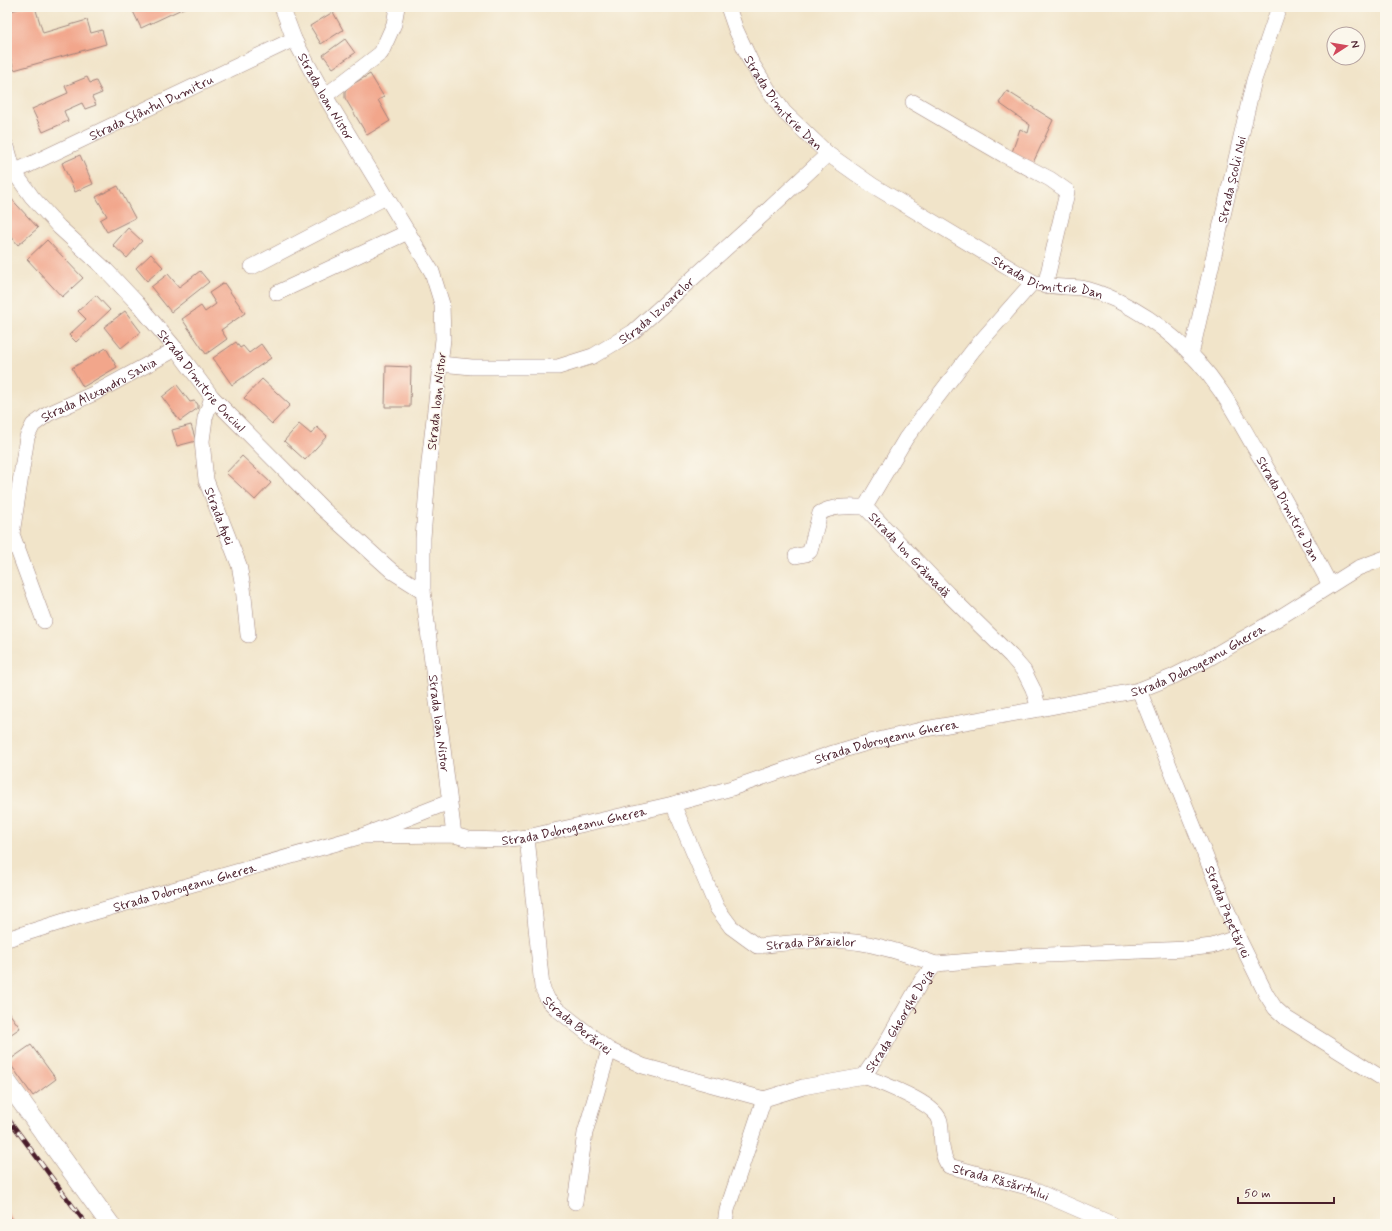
<svg xmlns="http://www.w3.org/2000/svg" width="1392" height="1231" font-family="Mynerve,sans-serif">
<style>
.building{fill:#f2a68b}
.lines{fill:none;stroke-linecap:round;stroke-linejoin:round}
.minor-casing{stroke:#9e827a;stroke-width:16}
.major-casing{stroke:#9e827a;stroke-width:20}
.minor{stroke:#fff;stroke-width:15}
.major{stroke:#fff;stroke-width:19}
.rail-casing{stroke:#4a1f2b;stroke-width:4.5}
.rail{stroke:#fbf7ec;stroke-width:3;stroke-dasharray:9;stroke-linecap:butt}
.labels{text-anchor:middle;stroke-width:3;stroke-linejoin:round;paint-order:stroke}
.street-label{font-size:13px;fill:#4a1f2b;stroke:#fbf7ec}
</style>
<rect width="100%" height="100%" fill="#fbf7ec"/>
<filter id="ink" filterUnits="userSpaceOnUse"><feTurbulence type="fractalNoise" baseFrequency=".025" numOctaves="2"/><feDisplacementMap in="SourceGraphic" scale="8" xChannelSelector="R" yChannelSelector="G"/><feConvolveMatrix kernelMatrix="1 2 1 2 8 2 1 2 1" color-interpolation-filters="sRGB"/></filter>
<filter id="wash" filterUnits="userSpaceOnUse"><feTurbulence type="fractalNoise" baseFrequency=".012" numOctaves="4" result="noise"/><feDisplacementMap in="SourceGraphic" scale="16" xChannelSelector="R" yChannelSelector="G"/><feGaussianBlur stdDeviation="0.9" result="paint"/><feColorMatrix in="noise" values="0 0 0 0 0 0 0 0 0 0 0 0 0 0 0 0 0 1.4 0 .05"/><feComposite in="paint" operator="in"/></filter>
<g filter="url(#wash)">
<rect width="100%" height="100%" fill="#f1e4c9"/>
<g id="blocks">
<g class="building">
<path d="M25,7H35L43,33L87,20L91,33L102,30L106,44L14,70L7,46V12Z"/>
<path d="M131,7H186L141,28Z"/>
<path d="M304,7H318L306,12Z"/>
<path d="M333,12L343,30L321,44L310,26Z"/>
<path d="M345,39L355,53L333,68L323,55Z"/>
<path d="M370,74L384,97L378,100L390,121L367,135L345,98V91L348,87Z"/>
<path d="M87,77L90,83L96,81L102,93L92,97L96,105L85,109L82,103L64,111L68,121L43,132L32,109L68,93L65,86Z"/>
<path d="M1007,91L1053,120L1032,165L1011,155L1020,129L1028,133L1030,125L999,103Z"/>
<path d="M80,155L93,184L75,192L62,163Z"/>
<path d="M118,186L135,218L107,232L100,220L107,216L96,197Z"/>
<path d="M7,194L38,228L18,245L7,231Z"/>
<path d="M128,228L142,241L127,258L113,245Z"/>
<path d="M47,240L83,278L62,297L27,259Z"/>
<path d="M151,254L163,267L147,281L136,268Z"/>
<path d="M200,271L209,282L171,312L151,287L168,274L179,287Z"/>
<path d="M224,283L245,313L221,330L227,339L206,354L182,319L201,306L205,312L216,304L209,293Z"/>
<path d="M96,295L110,310L76,342L69,335L86,319L78,311Z"/>
<path d="M125,311L141,332L121,348L104,327Z"/>
<path d="M236,342L240,348L243,346L249,353L261,344L271,358L232,385L213,358Z"/>
<path d="M106,348L117,367L83,387L72,368Z"/>
<path d="M386,366L411,367L410,407H385Z"/>
<path d="M262,379L290,405L272,424L244,398Z"/>
<path d="M177,385L190,402L194,401L197,403L198,405V408L180,421L162,397Z"/>
<path d="M299,424L311,434L317,427L327,436L305,460L284,441Z"/>
<path d="M191,425L196,441L177,446L172,430Z"/>
<path d="M242,456L271,483L255,500L226,473Z"/>
<path d="M7,1010L20,1028L7,1037Z"/>
<path d="M31,1045L56,1079L33,1096L8,1061Z"/>
<path d="M7,1212L16,1224H7Z"/>
</g>
</g>
</g>
<g filter="url(#ink)">
<use href="#blocks" fill-opacity="0" stroke="#9e827a" stroke-width="1"/>
<g class="lines">
<defs>
<g id="minor">
<path id="s1" d="M282,7L294,39L325,96L432,272L442,304L443,339L429,462L423,538V591L454,835"/>
<path id="s2" d="M728,7L736,30L751,62L768,89L784,112L828,154L872,185L1033,282C1051,288 1063,286 1081,288C1093,290 1107,296 1118,301C1159,321 1194,352 1220,390C1235,411 1248,438 1262,460C1286,501 1308,543 1330,585"/>
<path d="M325,96L381,53L394,24L397,7"/>
<path d="M913,102L1004,155L1050,179L1067,191L1066,197L1045,286"/>
<path id="s3" d="M7,147L14,172L32,197L59,227L106,270L137,303L176,349L212,397L322,508L393,572L423,591"/>
<path id="s4" d="M7,174L14,172L294,39"/>
<path d="M252,267L386,197"/>
<path id="s5" d="M1033,282L974,349L906,438L865,507L948,594L1011,656L1024,671L1033,689L1039,709"/>
<path d="M277,293L408,232"/>
<path id="s6" d="M1191,355L1254,80L1279,7"/>
<path id="s7" d="M440,364L472,367H558L593,356L633,332L754,223L828,154"/>
<path id="s8" d="M212,397L205,418L202,441L206,480L239,565L243,587L248,635"/>
<path d="M796,556L806,554L810,551L820,513C834,505 849,507 865,507"/>
<path id="s9" d="M44,621L12,534L27,437L33,425L48,414L95,393L176,349"/>
<path id="s10" d="M1139,690L1238,937L1266,994L1275,1008L1286,1018L1385,1080"/>
<path id="s11" d="M673,804L717,908L731,927L757,946C791,943 828,937 862,943C887,947 912,956 936,964"/>
<path id="s12" d="M362,836L454,835L469,839L502,840L527,837L673,804L732,788L830,754L870,742L925,729L1039,709L1139,690L1172,677L1206,660L1277,619L1358,568L1385,558"/>
<path id="s13" d="M527,837L542,987L548,1000L558,1010L609,1050L643,1066L764,1099"/>
<path id="s14" d="M7,939L74,918L362,836L449,802"/>
<path id="s15" d="M864,1076C882,1084 935,1102 940,1121C943,1137 939,1153 949,1166L1027,1187L1112,1224"/>
<path d="M575,1202L585,1133L609,1050"/>
<path id="s16" d="M725,1224L727,1210L764,1099L803,1087L864,1076L883,1048L922,980L936,964L1025,956L1187,949L1212,946L1238,937"/>
</g>
<path id="major" d="M7,1082L110,1224"/>
</defs>
<use href="#minor" class="minor-casing"/>
<use href="#major" class="major-casing"/>
<use href="#minor" class="minor"/>
<use href="#major" class="major"/>
<defs>
<path id="rail" d="M7,1117L86,1224"/>
</defs>
<use href="#rail" class="rail-casing"/>
<use href="#rail" class="rail"/>
</g>
</g>
<g class="labels">
<g class="street-label">
<text dy="5" stroke="none"><textPath href="#s1" startOffset="100">Strada Ioan Nistor</textPath></text>
<text dy="5" stroke="none"><textPath href="#s2" startOffset="112">Strada Dimitrie Dan</textPath></text>
<text dy="5" stroke="none"><textPath href="#s4" startOffset="159">Strada Sfântul Dumitru</textPath></text>
<text dy="5" stroke="none"><textPath href="#s6" startOffset="180">Strada Școlii Noi</textPath></text>
<text dy="5" stroke="none"><textPath href="#s2" startOffset="435">Strada Dimitrie Dan</textPath></text>
<text dy="5" stroke="none"><textPath href="#s7" startOffset="233">Strada Izvoarelor</textPath></text>
<text dy="5" stroke="none"><textPath href="#s3" startOffset="307">Strada Dimitrie Onciul</textPath></text>
<text dy="5" stroke="none"><textPath href="#s9" startOffset="279">Strada Alexandru Sahia</textPath></text>
<text transform="translate(436 401) rotate(-84)" y="5">Strada Ioan Nistor</text>
<text dy="5" stroke="none"><textPath href="#s2" startOffset="784">Strada Dimitrie Dan</textPath></text>
<text dy="5" stroke="none"><textPath href="#s8" startOffset="123">Strada Apei</textPath></text>
<text dy="5" stroke="none"><textPath href="#s5" startOffset="347">Strada Ion Grămadă</textPath></text>
<text dy="5" stroke="none"><textPath href="#s12" startOffset="862">Strada Dobrogeanu Gherea</textPath></text>
<text dy="5" stroke="none"><textPath href="#s1" startOffset="760">Strada Ioan Nistor</textPath></text>
<text dy="5" stroke="none"><textPath href="#s12" startOffset="538">Strada Dobrogeanu Gherea</textPath></text>
<text dy="5" stroke="none"><textPath href="#s12" startOffset="214">Strada Dobrogeanu Gherea</textPath></text>
<text dy="5" stroke="none"><textPath href="#s14" startOffset="185">Strada Dobrogeanu Gherea</textPath></text>
<text dy="5" stroke="none"><textPath href="#s10" startOffset="239">Strada Papetăriei</textPath></text>
<text dy="5" stroke="none"><textPath href="#s11" startOffset="223">Strada Pâraielor</textPath></text>
<text dy="5" stroke="none"><textPath href="#s16" startOffset="300">Strada Gheorghe Doja</textPath></text>
<text dy="5" stroke="none"><textPath href="#s13" startOffset="204">Strada Berăriei</textPath></text>
<text dy="5" stroke="none"><textPath href="#s15" startOffset="191">Strada Răsăritului</textPath></text>
</g>
</g>
<rect width="1392" height="1231" fill="none" stroke="#fbf7ec" stroke-width="24"/>
<g transform="translate(1346 46) rotate(78)"><circle r="19" fill="#fbf7ec" stroke="#b4a19f"/>
<path d="M0-3L7 15L0 10L-7 15Z" fill="#d1495b"/>
<text y="-6" font-size="11" font-weight="bold" text-anchor="middle" fill="#4a1f2b">N</text>
</g>
<path d="M1238 1197v6h96v-6" fill="none" stroke="#4a1f2b" stroke-width="2"/>
<text x="1244" y="1197" font-size="12" fill="#4a1f2b" stroke="#fbf7ec" stroke-width="3" paint-order="stroke">50 m</text>
</svg>
